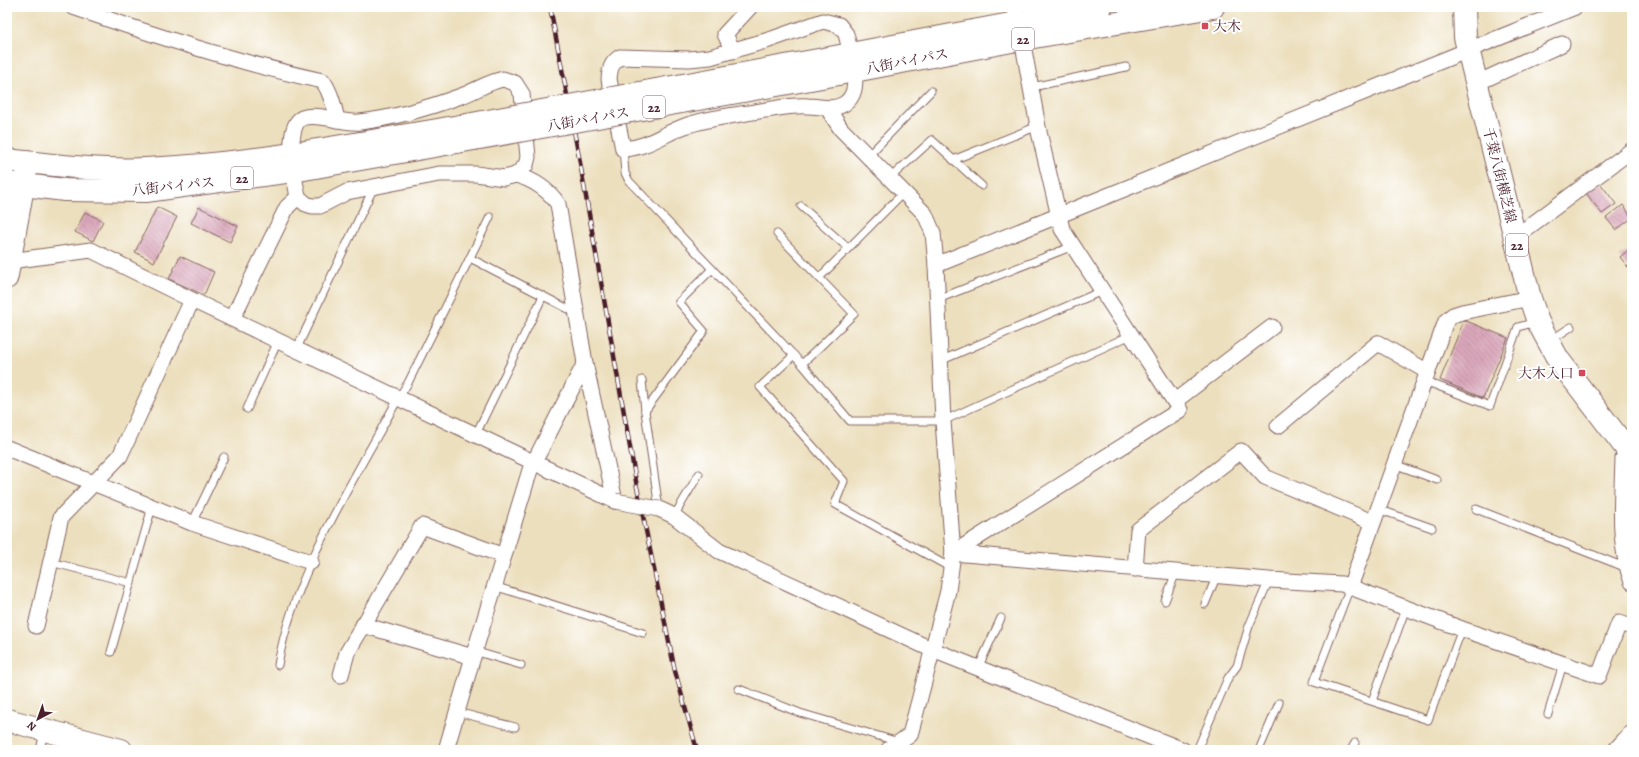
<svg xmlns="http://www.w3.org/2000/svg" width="1639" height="757" font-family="Alegreya,'Noto Serif JP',serif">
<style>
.building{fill:url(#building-back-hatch)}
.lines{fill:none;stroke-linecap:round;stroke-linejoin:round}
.lane-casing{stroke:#83625e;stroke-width:9}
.street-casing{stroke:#83625e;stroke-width:17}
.secondary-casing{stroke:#83625e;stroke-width:23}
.primary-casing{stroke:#83625e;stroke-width:24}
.highway-casing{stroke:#83625e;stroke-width:24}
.lane{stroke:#fff;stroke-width:7}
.street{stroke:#fff;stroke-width:15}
.secondary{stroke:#fff;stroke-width:21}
.primary{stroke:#fff;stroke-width:22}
.highway{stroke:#fff;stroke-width:22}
.rail-casing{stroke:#4a1f2b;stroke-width:4.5}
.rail{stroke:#fff;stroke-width:3;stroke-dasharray:9;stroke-linecap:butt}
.street-bridge-casing{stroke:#83625e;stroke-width:17;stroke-linecap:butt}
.primary-bridge-casing{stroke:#83625e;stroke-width:24;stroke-linecap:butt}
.street-bridge{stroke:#fff;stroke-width:15}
.primary-bridge{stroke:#fff;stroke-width:22}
.poi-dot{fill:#d1495b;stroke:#fff;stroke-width:1.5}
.labels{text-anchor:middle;stroke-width:4;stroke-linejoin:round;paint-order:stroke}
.shield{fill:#fff;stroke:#80626b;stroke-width:1}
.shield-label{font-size:13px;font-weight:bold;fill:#4a1f2b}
.poi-label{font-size:14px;fill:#4a1f2b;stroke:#fff;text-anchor:start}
.street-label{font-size:14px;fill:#4a1f2b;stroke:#fff}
</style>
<defs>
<pattern id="building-back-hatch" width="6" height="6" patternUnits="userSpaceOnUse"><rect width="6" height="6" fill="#daa7bb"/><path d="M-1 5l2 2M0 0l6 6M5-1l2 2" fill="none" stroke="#b38798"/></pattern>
</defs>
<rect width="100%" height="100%" fill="#fff"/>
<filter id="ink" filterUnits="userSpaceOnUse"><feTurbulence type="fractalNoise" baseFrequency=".025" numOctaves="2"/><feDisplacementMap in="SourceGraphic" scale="8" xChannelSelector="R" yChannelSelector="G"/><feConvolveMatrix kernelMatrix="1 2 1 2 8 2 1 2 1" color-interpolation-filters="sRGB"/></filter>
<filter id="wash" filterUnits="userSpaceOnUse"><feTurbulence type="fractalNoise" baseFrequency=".012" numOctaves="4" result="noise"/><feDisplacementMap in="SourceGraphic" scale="16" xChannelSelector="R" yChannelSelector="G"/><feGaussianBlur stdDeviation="0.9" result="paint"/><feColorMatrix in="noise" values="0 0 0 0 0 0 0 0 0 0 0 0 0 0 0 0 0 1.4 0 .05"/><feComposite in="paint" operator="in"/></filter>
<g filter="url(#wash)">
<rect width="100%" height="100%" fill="#ecdfbd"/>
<g id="blocks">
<g class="building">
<path d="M1600,183L1616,204L1602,214L1586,193Z"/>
<path d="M1623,205L1632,218L1616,230L1606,218Z"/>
<path d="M157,207L177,217L154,262L135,252Z"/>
<path d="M199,207L238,226L230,242L191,223Z"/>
<path d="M85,212L103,221L93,241L75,232Z"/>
<path d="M1632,247V272L1620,257Z"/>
<path d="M180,256L214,272L204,295L169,279Z"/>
<path d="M1464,320L1508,338L1483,398L1440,380Z"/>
</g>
</g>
</g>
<g filter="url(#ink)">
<use href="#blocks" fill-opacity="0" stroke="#83625e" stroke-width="1"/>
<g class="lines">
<defs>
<g id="lane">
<path d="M1032,87L1126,67"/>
<path d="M623,149L625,173L629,181L802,364L850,421H943L1131,335"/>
<path d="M868,156L931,91"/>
<path d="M953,160L1038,126"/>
<path d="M890,178L932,140L982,186"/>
<path d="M801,206L848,248"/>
<path d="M777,234L854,314L802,364"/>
<path d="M470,258L576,313"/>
<path d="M820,277L904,192"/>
<path d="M938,299L1073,246"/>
<path d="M1551,340L1571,327"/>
<path d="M296,350L374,187"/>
<path d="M794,355L760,387L844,481L835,504L951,568"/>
<path d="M940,361L1102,291"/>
<path d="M642,380L645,411L659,509"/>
<path d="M1430,383L1490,406L1518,327L1536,322"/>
<path d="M247,409L278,341"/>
<path d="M645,411L704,331L679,302L712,269"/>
<path d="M476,434L543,296"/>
<path d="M1394,464L1437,480"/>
<path d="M1378,509L1432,528"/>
<path d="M1476,509L1627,568"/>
<path d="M674,516L699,474"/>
<path d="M192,523L224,457"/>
<path d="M51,562L131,583"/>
<path d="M494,586L643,633"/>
<path d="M1350,587L1314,682L1428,720L1462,629"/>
<path d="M1165,601L1176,572"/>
<path d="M1205,604L1217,575"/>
<path d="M474,651L521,665"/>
<path d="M111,652L152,507"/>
<path d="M278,665C293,574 355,478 399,397L408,383L490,217"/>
<path d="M978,668L1001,618"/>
<path d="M739,689L800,713L899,742"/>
<path d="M1372,701L1406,608"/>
<path d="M457,712L515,727"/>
<path d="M1548,714L1563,664"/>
<path d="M40,750L44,732"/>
<path d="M1197,750L1228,678L1237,666L1249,626L1269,580"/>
<path d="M1259,750L1279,703"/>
<path d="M1351,750L1355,743"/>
</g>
<g id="street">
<path d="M73,7C155,36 238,63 323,81C331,93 334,106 337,120"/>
<path d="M1015,7L1017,22"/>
<path d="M733,51L725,34L750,7"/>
<path d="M851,54L846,34L839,25L823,21L769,40L710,57L689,59L620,57C611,63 610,69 609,79L623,149C647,148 663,134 685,126C710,117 739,115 766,110C779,108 794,105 808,106C821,106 832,111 844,104C856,96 855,84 855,71"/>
<path d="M1477,83L1562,44"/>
<path d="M828,109L841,129L925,214L933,233L936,265L943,421L953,553L948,591L910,735L888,750"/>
<path d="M291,155C292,145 291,123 302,118C318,112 343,124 360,122C394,118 428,108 461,96C475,91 488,82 503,79L515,83L522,94L528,157L526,165L516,175L504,178L476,174H439L347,192L320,206H312L306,204L298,197L293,171"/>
<path d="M516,175C532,179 549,190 558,204L585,363L615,501"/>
<path d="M1515,237L1632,150"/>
<path d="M10,261L91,250L192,300L615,501"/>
<path d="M936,265L1575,7"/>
<path d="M232,319L287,207L298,197"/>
<path d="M1175,401L1272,327"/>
<path d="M1278,426L1378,343L1428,372"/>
<path d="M7,448L192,523L311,562"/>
<path d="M1628,451L1623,458C1622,500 1617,542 1632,582"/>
<path d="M659,509L674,516L719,551L933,650L1183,750"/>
<path d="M953,553L1269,580L1342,584L1462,629L1599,676L1619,623L1632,627"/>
<path d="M953,553L1180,410L1062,229L1039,132L1022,39"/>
<path d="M1135,569L1138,530L1241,451L1265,477L1372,522"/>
<path d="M1350,587L1446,321L1453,315L1462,312L1530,298"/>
<path d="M363,625L473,657"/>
<path d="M36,626L61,517L120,456L192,300"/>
<path d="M341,675L347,653L422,526L504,556"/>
<path d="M446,750L473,657L530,470L585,363"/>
</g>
<path id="secondary" d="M7,278L28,162"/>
<g id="primary">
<path d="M1464,7L1465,37L1530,298L1538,322L1558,359L1632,456"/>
<path d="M829,58L1101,7"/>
<path d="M833,75L1022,39L1213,7"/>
<path d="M7,160C53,165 99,171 146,169C256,164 364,142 472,124"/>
<path d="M7,183L65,190L146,191L293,171L474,139"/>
<path d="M7,720L121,750"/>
</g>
<path id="highway" d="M1620,750L1632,737"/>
</defs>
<use href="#lane" class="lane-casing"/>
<use href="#street" class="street-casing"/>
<use href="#secondary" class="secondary-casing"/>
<use href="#primary" class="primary-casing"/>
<use href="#highway" class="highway-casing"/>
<use href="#lane" class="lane"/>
<use href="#street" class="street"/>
<use href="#secondary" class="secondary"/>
<use href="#primary" class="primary"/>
<use href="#highway" class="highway"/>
<defs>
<path id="rail" d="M550,7L579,157L637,487L675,671L697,750"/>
</defs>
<use href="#rail" class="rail-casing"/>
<use href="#rail" class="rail"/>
<defs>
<path id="street-bridge" d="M615,501L659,509"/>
<g id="primary-bridge">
<path d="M472,124L829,58"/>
<path d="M474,139L833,75"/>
</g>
</defs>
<use href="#street-bridge" class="street-bridge-casing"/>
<use href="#primary-bridge" class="primary-bridge-casing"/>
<use href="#street-bridge" class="street-bridge"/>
<use href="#primary-bridge" class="primary-bridge"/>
</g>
</g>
<g class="poi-dot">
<rect x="1201" y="22" width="8" height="8" rx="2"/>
<rect x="1578" y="369" width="8" height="8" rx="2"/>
</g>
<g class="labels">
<g class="shield">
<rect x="1012" y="28" width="22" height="22" rx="3"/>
<rect x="643" y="96" width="22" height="22" rx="3"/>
<rect x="231" y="167" width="22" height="22" rx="3"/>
<rect x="1506" y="234" width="22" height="22" rx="3"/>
</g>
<g class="shield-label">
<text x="1023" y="44">22</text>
<text x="654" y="112">22</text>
<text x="242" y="183">22</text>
<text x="1517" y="250">22</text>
</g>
<g class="poi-label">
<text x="1213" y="31">大木</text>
<text x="1574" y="378" text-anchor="end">大木入口</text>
</g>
<g class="street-label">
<text transform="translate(907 61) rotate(-11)" y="5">八街バイパス</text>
<text transform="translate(588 119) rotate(-10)" y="5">八街バイパス</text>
<text transform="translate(1500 175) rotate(76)" y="5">千葉八街横芝線</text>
<text transform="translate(173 186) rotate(-6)" y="5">八街バイパス</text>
</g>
</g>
<rect width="1639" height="757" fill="none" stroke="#fff" stroke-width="24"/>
<g transform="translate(38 719) rotate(221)" stroke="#ffffff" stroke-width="3" paint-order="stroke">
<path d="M0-3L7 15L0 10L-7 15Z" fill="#4a1f2b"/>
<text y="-6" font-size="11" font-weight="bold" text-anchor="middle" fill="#4a1f2b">N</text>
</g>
</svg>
